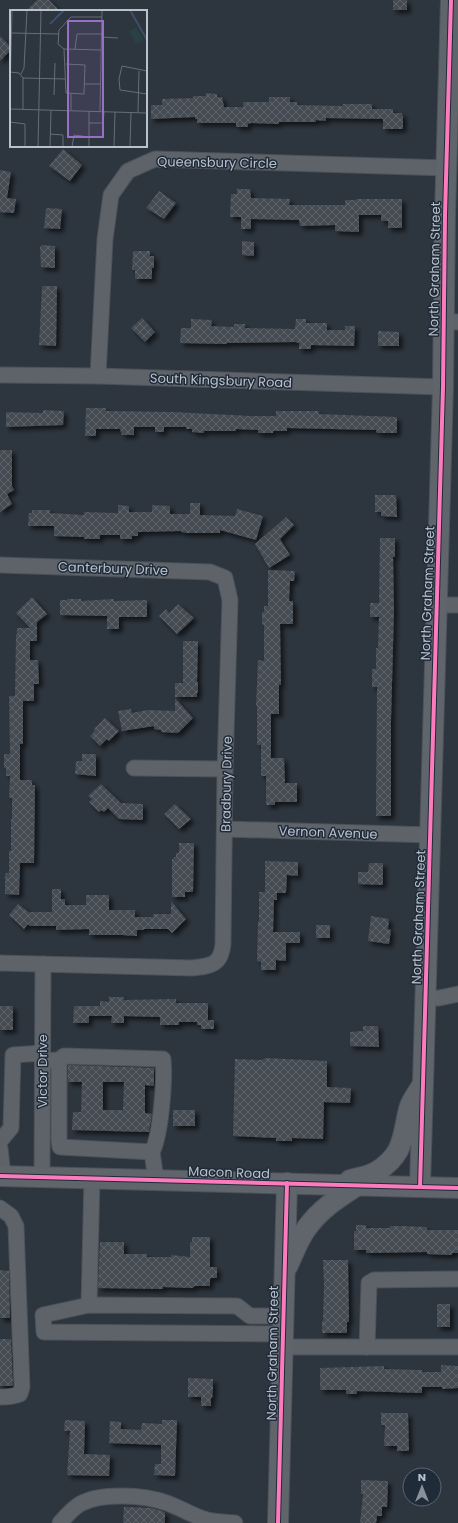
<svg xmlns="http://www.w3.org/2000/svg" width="458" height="1523" font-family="Poppins,sans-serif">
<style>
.building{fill:url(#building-cross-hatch);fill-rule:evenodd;filter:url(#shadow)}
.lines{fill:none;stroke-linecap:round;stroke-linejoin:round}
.minor-casing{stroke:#4c5158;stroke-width:17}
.major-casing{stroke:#4b515a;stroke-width:22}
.minor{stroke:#5e636a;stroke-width:15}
.major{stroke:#60656c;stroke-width:20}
.cycleway-casing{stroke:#202b39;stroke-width:6}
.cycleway{stroke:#fd7abc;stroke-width:4}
.labels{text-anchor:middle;stroke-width:3;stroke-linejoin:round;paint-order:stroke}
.street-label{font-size:13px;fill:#b9c1cd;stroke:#202b39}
.inset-river{fill:none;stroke:#3c4f69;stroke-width:2}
.inset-road{fill:none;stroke:#656d77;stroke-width:1}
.view{fill:#976fc5;fill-opacity:0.15;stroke:#976fc5;stroke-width:2}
.inset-edge{fill:none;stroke:#b9c1cd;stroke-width:2}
</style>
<defs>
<pattern id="building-cross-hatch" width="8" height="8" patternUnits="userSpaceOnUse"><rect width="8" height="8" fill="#454b52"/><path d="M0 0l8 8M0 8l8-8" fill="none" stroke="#5e636a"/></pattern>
<filter id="shadow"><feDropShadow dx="3.5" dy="3.5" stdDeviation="2" flood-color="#0009"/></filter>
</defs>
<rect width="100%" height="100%" fill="#2d353e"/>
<g class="building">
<path d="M37,0H49L60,11H26Z"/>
<rect x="393" y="0" width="14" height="10"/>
<path d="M0,36L11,47V50L0,61Z"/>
<path d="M206,93L217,94V97H222L224,107H243V102H269V97H290V102H297V105L343,106V104H372V109H393V113H402V115H403V129H383V119L326,118V121L316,120V122H279V124L251,123L248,124V127H236V123H197V119H195V117L151,119V105H162V99L193,98V96H206Z"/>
<path d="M63,149L82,165L70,181L49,166Z"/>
<path d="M0,170L11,172L7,198L16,199L14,213L0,212Z"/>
<path d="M237,189H250L251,198L290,199L289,205H345V200H356V199H402V228H388V221H381V215H359V232L335,231V225L300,226L299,220L251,219V229H241V217H230L231,194H237Z"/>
<path d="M159,191L176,203L164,219L146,208Z"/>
<path d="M48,208L62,209L60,229L44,228L46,209Z"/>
<path d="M242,241L254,242V256L242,255Z"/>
<path d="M42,245L55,246V268L41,267L40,246L42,247Z"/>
<path d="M133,251H150V256H154V268H152V279H135V270H132Z"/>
<path d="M42,286H57L56,346L39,345Z"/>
<path d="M142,318L155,332L145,342L131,328Z"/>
<path d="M191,319L212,320L211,326L234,327V324H245V328L295,329L296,319H306V323H327V330H345V326H355L354,346L311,345V349H299V343L295,342L227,343V344L180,343L181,328H191Z"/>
<path d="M378,331L399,332V346H378Z"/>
<path d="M86,408H106V411L173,412L251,416H276V411H319V414L397,417V433H377L376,430L287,428V431H273V433H258V430L236,429V431H204V433L192,432V429H186V427H164V432H155V427H134V435H122L120,429H96V436H85Z"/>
<path d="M43,410L64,411L63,425L6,427V412L43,413Z"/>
<path d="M0,450H12V486L14,490L7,494L12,504L0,512Z"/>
<path d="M375,495H396L397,517L381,516V512H375Z"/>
<path d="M190,503H200V515L235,516L237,509L263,516L256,540L220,530V533H187L181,532V531L138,532V536H132V539H120V535H100V539H84V537L54,536V526H28L29,513H32V510H50V513L84,515V512L118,513V505L129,506V512H152V505L170,506V514H190Z"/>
<path d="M286,517L294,525L280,539L290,555L269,568L255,544Z"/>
<path d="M380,538H395V557H393L394,610L391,720V816H376L377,687H372V669H376V648H378L379,617H370V603H379Z"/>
<path d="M268,570L295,571L294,581H290L289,601H293V624H280L281,685H279V714H271V758H284L285,783H297V802H275V805H266V776H261V745H257V706H256L258,660L264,661V625L262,624V612H264V606H268Z"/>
<path d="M32,597L47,614L37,622V641H30V660H38L39,684H34V701H23V744H20V780H32V785H35L34,863H20L19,895L5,894V876L6,873H9V851H11V819L12,820V798H9L10,776H6V768H4V754H10L9,696H15L16,634H17V628H30L16,613Z"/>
<path d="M67,599H81V601L114,599V601L147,600V617H119V629H107V616L60,615V600H67Z"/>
<path d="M178,604L194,618L177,634L159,616L166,609L169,613Z"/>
<path d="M183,641H198L197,682H198V693H197V697H175V683H183Z"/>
<path d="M175,698L193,718L178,733L161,732V730L154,729V726L122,731L118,711L131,709L132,713L148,710L175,711Z"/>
<path d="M105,718L119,731L109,741L107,739L100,746L90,736L94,732L95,728Z"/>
<path d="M82,754H96V776L75,774L76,761H82Z"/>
<path d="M101,784L121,803L143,804V820L119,819L108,808L104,812L101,810L99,812L89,802L92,799L88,796Z"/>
<path d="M175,804L191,819L179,829L164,814Z"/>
<path d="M179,843H194L193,892H185V897H172V859H174V857H176V853H179Z"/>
<path d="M265,861L298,862V876L287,875L286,893H277V900H274L273,932H300V943H286V961L276,960V970H261V962L257,961L258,922H259V892H265Z"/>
<path d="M369,863H383V885L358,884V872H368Z"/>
<path d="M52,889H61V899H65V905H86V895H109V910H135V917H153V914H171V901L186,919L172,933L168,929H144V930H137V936L122,935H89V929L56,930V926H30L28,924L24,929L9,915L18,904L30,913L31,912H52Z"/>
<path d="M371,916L389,919L388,929L391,930L389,944L368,941Z"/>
<rect x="316" y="925" width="14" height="13"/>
<path d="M109,997H124V1000L176,999V1003H208V1020H214V1029H201V1025H197V1022H179V1025H160V1017L124,1016V1023H111L112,1016H89V1023H73L74,1006H100V1001L109,1002Z"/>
<rect x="0" y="1006" width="13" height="24"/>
<path d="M363,1026H378L379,1047L350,1046V1032L363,1031Z"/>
<path d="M266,1058L327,1061V1087L351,1088L350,1103L324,1102L323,1139L292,1138V1141H276V1138L233,1136L235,1059L261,1060Z"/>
<path d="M68,1065L154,1068V1086L145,1085V1113L152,1114L149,1132L72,1130L73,1112H81L82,1082H68ZM103,1082H124L123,1110H103Z"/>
<rect x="173" y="1110" width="22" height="16"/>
<path d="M356,1225H366V1228H390V1226H402L427,1227V1230H458V1253H452V1255L427,1254V1252L366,1253V1250H354V1231H356Z"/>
<path d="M192,1237H210V1267H217V1278H211L210,1279V1286H195L192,1288L163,1287V1289L98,1288L100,1242H124V1254H147V1257H171V1255L190,1257V1242H192Z"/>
<path d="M323,1260H348L349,1322H347V1333H322V1321H323L324,1285Z"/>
<path d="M0,1270L9,1271L10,1318H0Z"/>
<rect x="437" y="1304" width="13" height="23"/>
<path d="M0,1339H11L13,1386H0Z"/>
<path d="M441,1365L458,1366V1388L442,1389V1387H422V1393L357,1391V1394H346V1390H320V1368L384,1366V1369L422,1370V1372H441Z"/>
<path d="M188,1378L213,1379V1391L212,1398H211V1406H201V1397H188Z"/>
<path d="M381,1413H408L409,1451H397V1446H384L385,1425H381Z"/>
<path d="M65,1420L85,1421L84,1454L110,1455L109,1476L67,1475L70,1431H64Z"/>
<path d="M162,1420H177L175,1476L154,1475L155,1464H161V1445L109,1443L110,1421L121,1422V1429L141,1430L142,1423L162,1424Z"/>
<path d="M361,1480L388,1481L387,1507H382V1516H377L376,1523H360L363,1494H361Z"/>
<path d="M124,1507L152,1508L164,1512H165V1523H123Z"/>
</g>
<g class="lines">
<defs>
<g id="minor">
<path d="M443,321L458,322"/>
<path d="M0,375L98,376L443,387"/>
<path d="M98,376L105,239L111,195L128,171L155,159L446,168"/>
<path d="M0,565L210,572L225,578L230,600L225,769L223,944C221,965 211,966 192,968L0,963"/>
<path d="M437,605H458"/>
<path d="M134,768L225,769"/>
<path d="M225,829L431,835"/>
<path d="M426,998H439L458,994"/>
<path d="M59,1060L64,1056L163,1059C165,1079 161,1135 152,1152"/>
<path d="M42,1061L59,1060V1140L60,1147L152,1152L156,1180"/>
<path d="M0,1141L11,1128L13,1055L42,1053"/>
<path d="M0,1148L3,1176"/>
<path d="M42,1177L43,964"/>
<path d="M0,1208L11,1216L16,1226L22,1387L20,1394C13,1397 7,1397 0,1397"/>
<path d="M89,1305L92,1178"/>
<path d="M282,1334L44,1332L43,1315L89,1305L237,1306L250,1316H283"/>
<path d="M282,1347H458"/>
<path d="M367,1347L369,1283L374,1280L458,1279"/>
<path d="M60,1523C66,1516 72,1509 80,1504C101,1492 145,1495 167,1503C181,1508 193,1516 207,1520C216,1522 226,1522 235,1523"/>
</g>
<g id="major">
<path d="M0,1176L458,1188"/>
<path d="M350,1180C358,1178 369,1176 376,1172C405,1154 402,1137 409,1109C411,1101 417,1094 421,1087"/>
<path d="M420,1187L443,387L445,215L451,0"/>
<path d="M287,1267C293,1255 298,1240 306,1229C320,1209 338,1198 358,1185"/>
<path d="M278,1523L287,1183"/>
</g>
</defs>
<use href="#minor" class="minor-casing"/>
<use href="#major" class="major-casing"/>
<use href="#minor" class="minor"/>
<use href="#major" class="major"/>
<defs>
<g id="cycleway">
<path d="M0,1176L458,1188"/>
<path d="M420,1187L443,387L445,215L451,0"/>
<path d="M278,1523L287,1183"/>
</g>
</defs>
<use href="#cycleway" class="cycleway-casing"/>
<use href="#cycleway" class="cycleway"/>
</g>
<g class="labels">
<g class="street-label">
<text transform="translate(217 162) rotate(1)" y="5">Queensbury Circle</text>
<text transform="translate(434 269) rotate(-89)" y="5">North Graham Street</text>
<text transform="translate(221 380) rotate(2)" y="5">South Kingsbury Road</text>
<text transform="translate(113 568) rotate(2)" y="5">Canterbury Drive</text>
<text transform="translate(427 593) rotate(-88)" y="5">North Graham Street</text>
<text transform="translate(226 784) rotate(-89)" y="5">Bradbury Drive</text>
<text transform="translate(328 832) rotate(2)" y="5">Vernon Avenue</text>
<text transform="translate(418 917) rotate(-88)" y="5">North Graham Street</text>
<text transform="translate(42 1071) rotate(-90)" y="5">Victor Drive</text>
<text transform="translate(229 1172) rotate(2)" y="5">Macon Road</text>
<text transform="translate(272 1353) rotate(-89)" y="5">North Graham Street</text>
</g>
</g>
<g transform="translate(10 10)">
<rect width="137" height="137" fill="#2d353e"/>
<path d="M126,17L134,30L126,34L119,21Z" fill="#2a4044"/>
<path class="inset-river" d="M120,0L137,30M40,14L54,0"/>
<path class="inset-road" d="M2,23L49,24M92,27L108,28M54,39L56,83L74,84L75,55L56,54M65,39L67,24H92M91,40L54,39L48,34L49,20L61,7H92M137,61L112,56L109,69L110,80L137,84M0,62L9,63L13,68L56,69M11,64L14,58L17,0M75,74H90M0,83L2,0M44,85L45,53M0,99L137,103M13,99V68M61,100V84M90,101L92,0M128,102L129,61M0,112L15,114V137M79,113H93L94,102M40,124L53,125V137M28,137L31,0M40,137L41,100M62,137L64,125L79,127M79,137V101M104,137L105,102M120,137L121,102M137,137V122"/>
<path class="view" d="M58,11H93V127H58Z"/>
<rect width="137" height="137" class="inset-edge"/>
</g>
<g transform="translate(422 1487)"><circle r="19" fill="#202b39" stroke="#5d6774"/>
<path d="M0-3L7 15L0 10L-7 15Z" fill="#88909b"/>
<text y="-6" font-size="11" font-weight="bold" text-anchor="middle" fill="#b9c1cd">N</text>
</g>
</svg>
